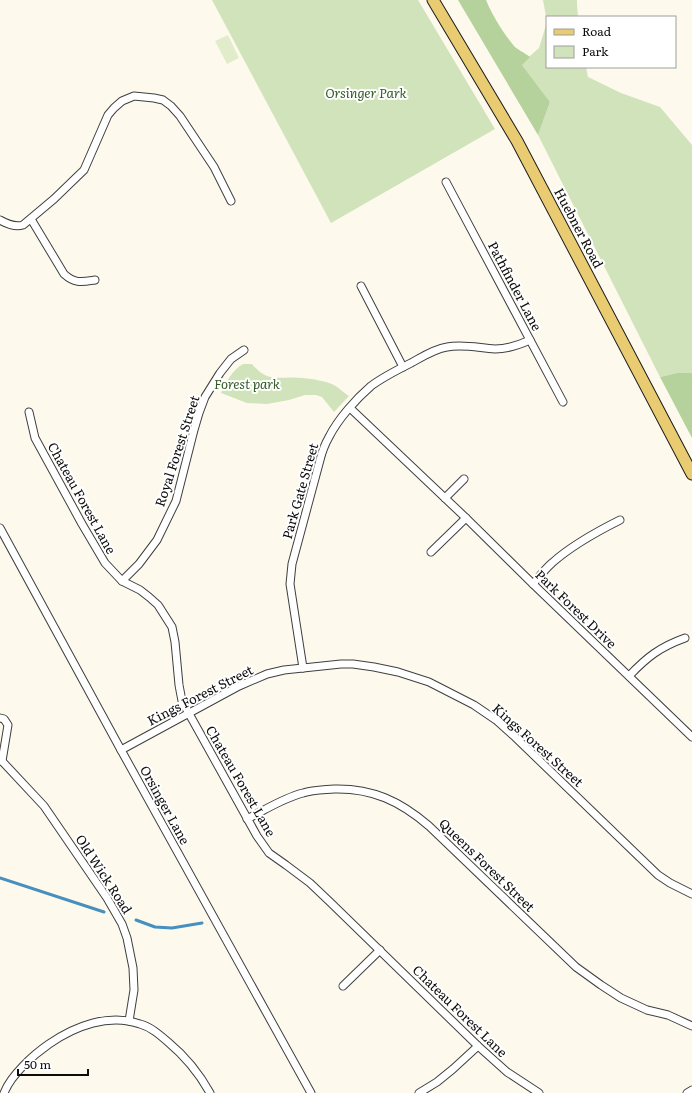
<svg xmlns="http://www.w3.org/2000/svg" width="692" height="1093" font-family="Literata,serif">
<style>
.green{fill:#d0e3bb}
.forest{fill:#b5d29c}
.pitch{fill:#e1eccb}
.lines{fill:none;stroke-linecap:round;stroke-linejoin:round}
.stream{stroke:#478fbe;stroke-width:3}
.minor-casing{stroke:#3f3f3f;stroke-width:9}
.primary-casing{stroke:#1d1d1d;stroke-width:13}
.minor{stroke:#fff;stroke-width:7}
.primary{stroke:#e9cb71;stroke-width:11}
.labels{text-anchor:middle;stroke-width:4;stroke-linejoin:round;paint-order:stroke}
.park-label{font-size:13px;font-style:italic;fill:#305c24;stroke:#fff}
.street-label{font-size:13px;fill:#0c0c0c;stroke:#fff}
</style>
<rect width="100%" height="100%" fill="#fdfaed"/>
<g class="green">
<path d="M212,0H418L495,129L331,223Z"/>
<path d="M543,0H577V4L578,17H547V22Z"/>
<path d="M547,22V67H586L588,77L621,93L660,107L692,145V373H677L660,377L538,135L550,102L521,64L539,48Z"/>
<path d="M243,364H252C269,385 281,375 303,378C313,379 325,381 334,385C339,388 344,393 349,396L334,412L322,397L316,395H305L289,400L267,404L247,403L221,393C227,381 232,370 243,364Z"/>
</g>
<g class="forest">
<path d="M458,0H486C492,15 504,34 514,46C518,50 525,53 530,57L522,65L550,102L538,135Z"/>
<path d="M677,373H692V438L660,377Z"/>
</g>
<path class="pitch" d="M228,35L239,58L227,64L215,41Z"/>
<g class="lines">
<g class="stream">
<path d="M0,878L104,912"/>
<path d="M136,920L155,927L172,928L202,923"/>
</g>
<defs>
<g id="minor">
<path d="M446,182L563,402"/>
<path d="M31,219L64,274C75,284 82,282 95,280"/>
<path d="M0,220C7,224 16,227 23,225L54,199L84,170L108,115L114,108L122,101L134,96L154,98L163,100L171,106L180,116L214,167L231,201"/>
<path d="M361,286L403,367"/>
<path d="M350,408L466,518L533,584L692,737"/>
<path d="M29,412L35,438L82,524L105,563L122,581L140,590L149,597L158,605L172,627L175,642L179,685L182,701L257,836L269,853L286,865L310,883L330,902L478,1046L507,1072L539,1093"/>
<path d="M445,498L464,479"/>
<path d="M0,528L121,750L311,1093"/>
<path d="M431,552L466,518"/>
<path d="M122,581L139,564L157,540L176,501L194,430L199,413L205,397L220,373L231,359L244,350"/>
<path d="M533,584C539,577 545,569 552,563C572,545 596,532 620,520"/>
<path d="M303,668L290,584L292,564L320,460C322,452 325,444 329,437C338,419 356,399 371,386C383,377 397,370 411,363C422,357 434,349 447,347C463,344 479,348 495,349C508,349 519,345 530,340"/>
<path d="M629,676C647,657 660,647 685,638"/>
<path d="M0,718L4,719L8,725L2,761H0"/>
<path d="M121,750L239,686L267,674L284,670L341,664H353L374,667L398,672L429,682L474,705L496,720L515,737L658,875L670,883L692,894"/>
<path d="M0,759L44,806L107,898L122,924L127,938L133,968L134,990L129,1021"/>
<path d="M247,819C265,810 283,798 303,793C313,790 323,790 334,789C372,788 400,801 429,826L576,967L601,985L621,998L647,1010L668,1015L692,1026"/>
<path d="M343,986L380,950"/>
<path d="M4,1093C11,1075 33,1055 49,1044C75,1026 109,1013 140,1024C151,1027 160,1035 168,1042C186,1057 199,1073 210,1093"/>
<path d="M419,1093L437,1082L453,1069L478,1046"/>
<path d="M687,1093L692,1090"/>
</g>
<path id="primary" d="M433,0L517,141L692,474"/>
</defs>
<use href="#minor" class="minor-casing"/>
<use href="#primary" class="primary-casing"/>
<use href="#minor" class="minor"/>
<use href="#primary" class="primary"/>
</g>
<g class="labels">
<g class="park-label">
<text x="366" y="98">Orsinger Park</text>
<text x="247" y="389">Forest park</text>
</g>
<g class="street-label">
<text transform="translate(579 228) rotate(62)" y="5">Huebner Road</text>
<text transform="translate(515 286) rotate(62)" y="5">Pathfinder Lane</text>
<text transform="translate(177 451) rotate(-72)" y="5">Royal Forest Street</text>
<text transform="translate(300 491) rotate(-74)" y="5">Park Gate Street</text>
<text transform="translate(82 498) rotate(61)" y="5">Chateau Forest Lane</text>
<text transform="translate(576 609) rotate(44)" y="5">Park Forest Drive</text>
<text transform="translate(200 695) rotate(-27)" y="5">Kings Forest Street</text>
<text transform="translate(538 745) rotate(42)" y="5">Kings Forest Street</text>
<text transform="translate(241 781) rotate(60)" y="5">Chateau Forest Lane</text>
<text transform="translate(165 805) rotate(61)" y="5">Orsinger Lane</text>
<text transform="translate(487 865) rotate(44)" y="5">Queens Forest Street</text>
<text transform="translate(104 874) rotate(57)" y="5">Old Wick Road</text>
<text transform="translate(460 1011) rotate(44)" y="5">Chateau Forest Lane</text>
</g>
</g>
<rect x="546" y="16" width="130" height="52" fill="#ffffff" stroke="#9e9e9e"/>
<rect x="554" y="29" width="20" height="6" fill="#e9cb71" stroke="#9e9e9e"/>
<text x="582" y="36" font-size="12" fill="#0c0c0c">Road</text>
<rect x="554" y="46" width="20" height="12" fill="#d0e3bb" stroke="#9e9e9e"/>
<text x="582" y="56" font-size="12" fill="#0c0c0c">Park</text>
<path d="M18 1069v6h70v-6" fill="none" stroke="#0c0c0c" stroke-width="2"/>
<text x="24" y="1069" font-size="12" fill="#0c0c0c" stroke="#ffffff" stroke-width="3" paint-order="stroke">50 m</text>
</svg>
